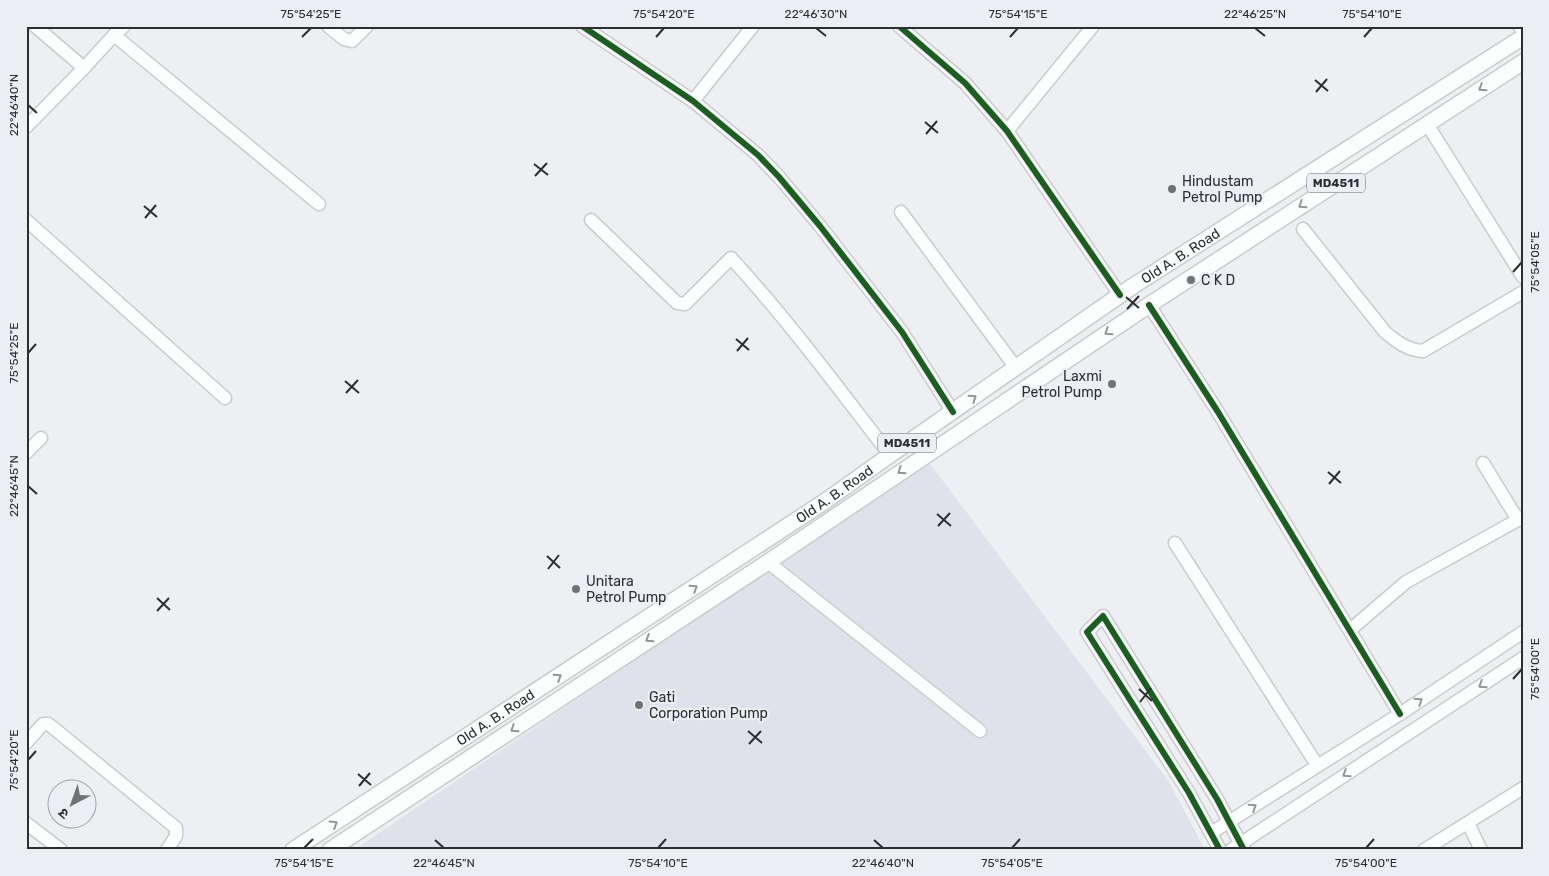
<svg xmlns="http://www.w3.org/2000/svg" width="1549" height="876" font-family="Rubik,'Noto Sans Devanagari',sans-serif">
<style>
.built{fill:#dfe2ea}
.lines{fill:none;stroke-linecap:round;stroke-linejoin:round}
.minor-casing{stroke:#cbcbcd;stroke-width:15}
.major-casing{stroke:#cbcbcd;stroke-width:18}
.minor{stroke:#fcfdfd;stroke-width:12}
.major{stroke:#fcfdfd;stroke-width:15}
.cycleway-casing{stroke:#eceef4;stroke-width:9}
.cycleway{stroke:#1b5e20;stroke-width:6}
.oneway{stroke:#949696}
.ticks{fill:none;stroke:#2d2e30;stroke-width:2}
.poi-dot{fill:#717274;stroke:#eceef4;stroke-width:2}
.labels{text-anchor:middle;stroke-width:4.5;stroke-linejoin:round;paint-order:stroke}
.shield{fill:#eceef4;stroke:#66686b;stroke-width:1}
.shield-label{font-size:12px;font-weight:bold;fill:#2d2e30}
.poi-label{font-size:14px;fill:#2d2e30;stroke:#eceef4;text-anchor:start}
.street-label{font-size:14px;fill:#2d2e30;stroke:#eceef4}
.neatline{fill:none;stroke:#2d2e30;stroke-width:2}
.ticks-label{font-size:12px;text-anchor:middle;fill:#2d2e30}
</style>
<rect width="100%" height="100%" fill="#eeeff2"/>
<path class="built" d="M928,461L1169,782L1205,850H354Z"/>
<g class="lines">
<defs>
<g id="minor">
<path d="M35,26L84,68"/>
<path d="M328,26L344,39L352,41L367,26"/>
<path d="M582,26L693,101L758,155L779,177L820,226L902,332L953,412"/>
<path d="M899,26L965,83L1007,131L1120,295"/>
<path d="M1519,26L1523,30"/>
<path d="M114,35L319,204"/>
<path d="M693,101L753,26"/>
<path d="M1427,124L1523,277"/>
<path d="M26,127L84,68L114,35L124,26"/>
<path d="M1007,131L1093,26"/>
<path d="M901,212L1016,368"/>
<path d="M26,220L225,398"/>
<path d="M591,220L677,303L685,304L731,258C788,320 838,388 890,455"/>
<path d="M1303,229L1385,332C1397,342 1407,350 1423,351L1523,292"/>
<path d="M1149,305L1218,412L1400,714"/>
<path d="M26,453L41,438"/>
<path d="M1483,463L1518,520"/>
<path d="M1175,543L1317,765"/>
<path d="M768,562L980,731"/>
<path d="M1350,630L1406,582L1523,517"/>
<path d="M26,743L43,724H48L51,726L176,828V836L167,850"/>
<path d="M26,823L61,850"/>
<path d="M1468,823L1481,850"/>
<path d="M1211,833L1400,714L1523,632"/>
<path d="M1220,850L1189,793L1087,632L1103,616L1217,799L1244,850"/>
<path d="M1231,850L1523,658"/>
<path d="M1424,850L1523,788"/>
</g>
<g id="major">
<path id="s1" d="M293,850L824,502L890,455L1133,286L1523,37"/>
<path d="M330,850L768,562L1149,305L1523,62"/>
</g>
</defs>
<use href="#minor" class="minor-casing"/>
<use href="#major" class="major-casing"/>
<use href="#minor" class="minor"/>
<use href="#major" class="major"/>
<defs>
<g id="cycleway">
<path d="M582,26L693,101L758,155L779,177L820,226L902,332L953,412"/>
<path d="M899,26L965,83L1007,131L1120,295"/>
<path d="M1149,305L1218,412L1400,714"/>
<path d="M1220,850L1189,793L1087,632L1103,616L1217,799L1244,850"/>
</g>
</defs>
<use href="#cycleway" class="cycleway-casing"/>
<use href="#cycleway" class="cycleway"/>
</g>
<defs><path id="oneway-chevron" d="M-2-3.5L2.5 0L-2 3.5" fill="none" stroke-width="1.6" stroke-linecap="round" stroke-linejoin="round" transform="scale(1.25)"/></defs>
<g class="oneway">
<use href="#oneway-chevron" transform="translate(1482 88) rotate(147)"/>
<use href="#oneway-chevron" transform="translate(1302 205) rotate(147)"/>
<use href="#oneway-chevron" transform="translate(1108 332) rotate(146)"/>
<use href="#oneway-chevron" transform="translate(973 398) rotate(-35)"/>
<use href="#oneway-chevron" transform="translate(901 471) rotate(146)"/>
<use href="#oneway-chevron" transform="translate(694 588) rotate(-33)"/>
<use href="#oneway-chevron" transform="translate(649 639) rotate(147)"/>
<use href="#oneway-chevron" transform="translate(558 677) rotate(-33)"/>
<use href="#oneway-chevron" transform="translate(1482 685) rotate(147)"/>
<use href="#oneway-chevron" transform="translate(1419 701) rotate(-34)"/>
<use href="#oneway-chevron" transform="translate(514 729) rotate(147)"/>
<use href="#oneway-chevron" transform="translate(1346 774) rotate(147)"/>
<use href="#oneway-chevron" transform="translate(1253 807) rotate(-33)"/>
<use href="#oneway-chevron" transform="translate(334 824) rotate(-32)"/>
</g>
<path class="ticks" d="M816,28L826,36M1255,28L1265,36M302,37L311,28M656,37L664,28M1010,37L1018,28M1364,37L1372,28M1315,80L1328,91M1316,92L1327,79M28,105L37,113M925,122L938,133M926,134L937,121M534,164L548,175M535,176L547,163M144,206L157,217M145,218L156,205M1513,272L1522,262M1126,297L1139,308M1127,309L1139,296M736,339L749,350M737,351L748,338M28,353L36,344M345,381L359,393M346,393L358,380M1328,472L1341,483M1329,484L1340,471M28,486L37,494M937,514L951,526M938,526L950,513M547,556L560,568M548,569L559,555M157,598L170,610M157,611L169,598M1513,679L1522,669M1139,689L1152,701M1140,702L1151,688M748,731L762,743M749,744L761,731M28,760L36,751M358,774L371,785M359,786L370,773M435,840L444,848M874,840L883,848M304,848L313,839M658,848L666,839M1012,848L1020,839M1366,848L1374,839"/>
<g class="poi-dot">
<circle cx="1172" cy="189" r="5"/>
<circle cx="1191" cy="280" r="5"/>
<circle cx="1112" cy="384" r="5"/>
<circle cx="576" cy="589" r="5"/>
<circle cx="639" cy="705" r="5"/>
</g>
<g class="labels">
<g class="shield">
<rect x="1307" y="173.5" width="58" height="19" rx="4"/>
<rect x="878" y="433.5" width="58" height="19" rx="4"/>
</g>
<g class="shield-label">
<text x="1336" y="187">MD4511</text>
<text x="907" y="447">MD4511</text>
</g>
<g class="poi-label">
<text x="1182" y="186">Hindustam<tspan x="1182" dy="16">Petrol Pump</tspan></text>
<text x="1201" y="285">C K D</text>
<text x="1102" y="381" text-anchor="end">Laxmi<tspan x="1102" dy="16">Petrol Pump</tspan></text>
<text x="586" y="586">Unitara<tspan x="586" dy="16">Petrol Pump</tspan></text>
<text x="649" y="702">Gati<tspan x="649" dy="16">Corporation Pump</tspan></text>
</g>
<g class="street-label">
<text dy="5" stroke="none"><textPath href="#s1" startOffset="1068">Old A. B. Road</textPath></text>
<text dy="5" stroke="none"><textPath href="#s1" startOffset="648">Old A. B. Road</textPath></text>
<text dy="5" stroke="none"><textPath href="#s1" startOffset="242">Old A. B. Road</textPath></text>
</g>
</g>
<rect width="1549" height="876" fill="none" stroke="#eceef4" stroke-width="55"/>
<g transform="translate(72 804) rotate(221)"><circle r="24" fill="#eceef4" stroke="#a0a1a6"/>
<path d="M0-4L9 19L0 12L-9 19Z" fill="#717274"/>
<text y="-8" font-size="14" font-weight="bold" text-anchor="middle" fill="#2d2e30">उ</text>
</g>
<rect x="28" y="28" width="1494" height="820" class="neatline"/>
<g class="ticks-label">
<text x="311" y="18">75°54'25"E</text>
<text x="664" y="18">75°54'20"E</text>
<text x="816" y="18">22°46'30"N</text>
<text x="1018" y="18">75°54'15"E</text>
<text x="1255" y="18">22°46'25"N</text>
<text x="1372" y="18">75°54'10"E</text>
<text transform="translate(14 105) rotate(-90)" y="4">22°46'40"N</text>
<text transform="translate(1535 262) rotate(-90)" y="4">75°54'05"E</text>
<text transform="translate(14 353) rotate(-90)" y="4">75°54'25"E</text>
<text transform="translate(14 486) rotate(-90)" y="4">22°46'45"N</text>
<text transform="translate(1535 669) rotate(-90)" y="4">75°54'00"E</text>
<text transform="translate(14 760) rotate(-90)" y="4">75°54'20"E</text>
<text x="304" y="867">75°54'15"E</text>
<text x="444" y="867">22°46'45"N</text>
<text x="658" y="867">75°54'10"E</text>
<text x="883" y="867">22°46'40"N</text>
<text x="1012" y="867">75°54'05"E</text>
<text x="1366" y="867">75°54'00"E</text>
</g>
</svg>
